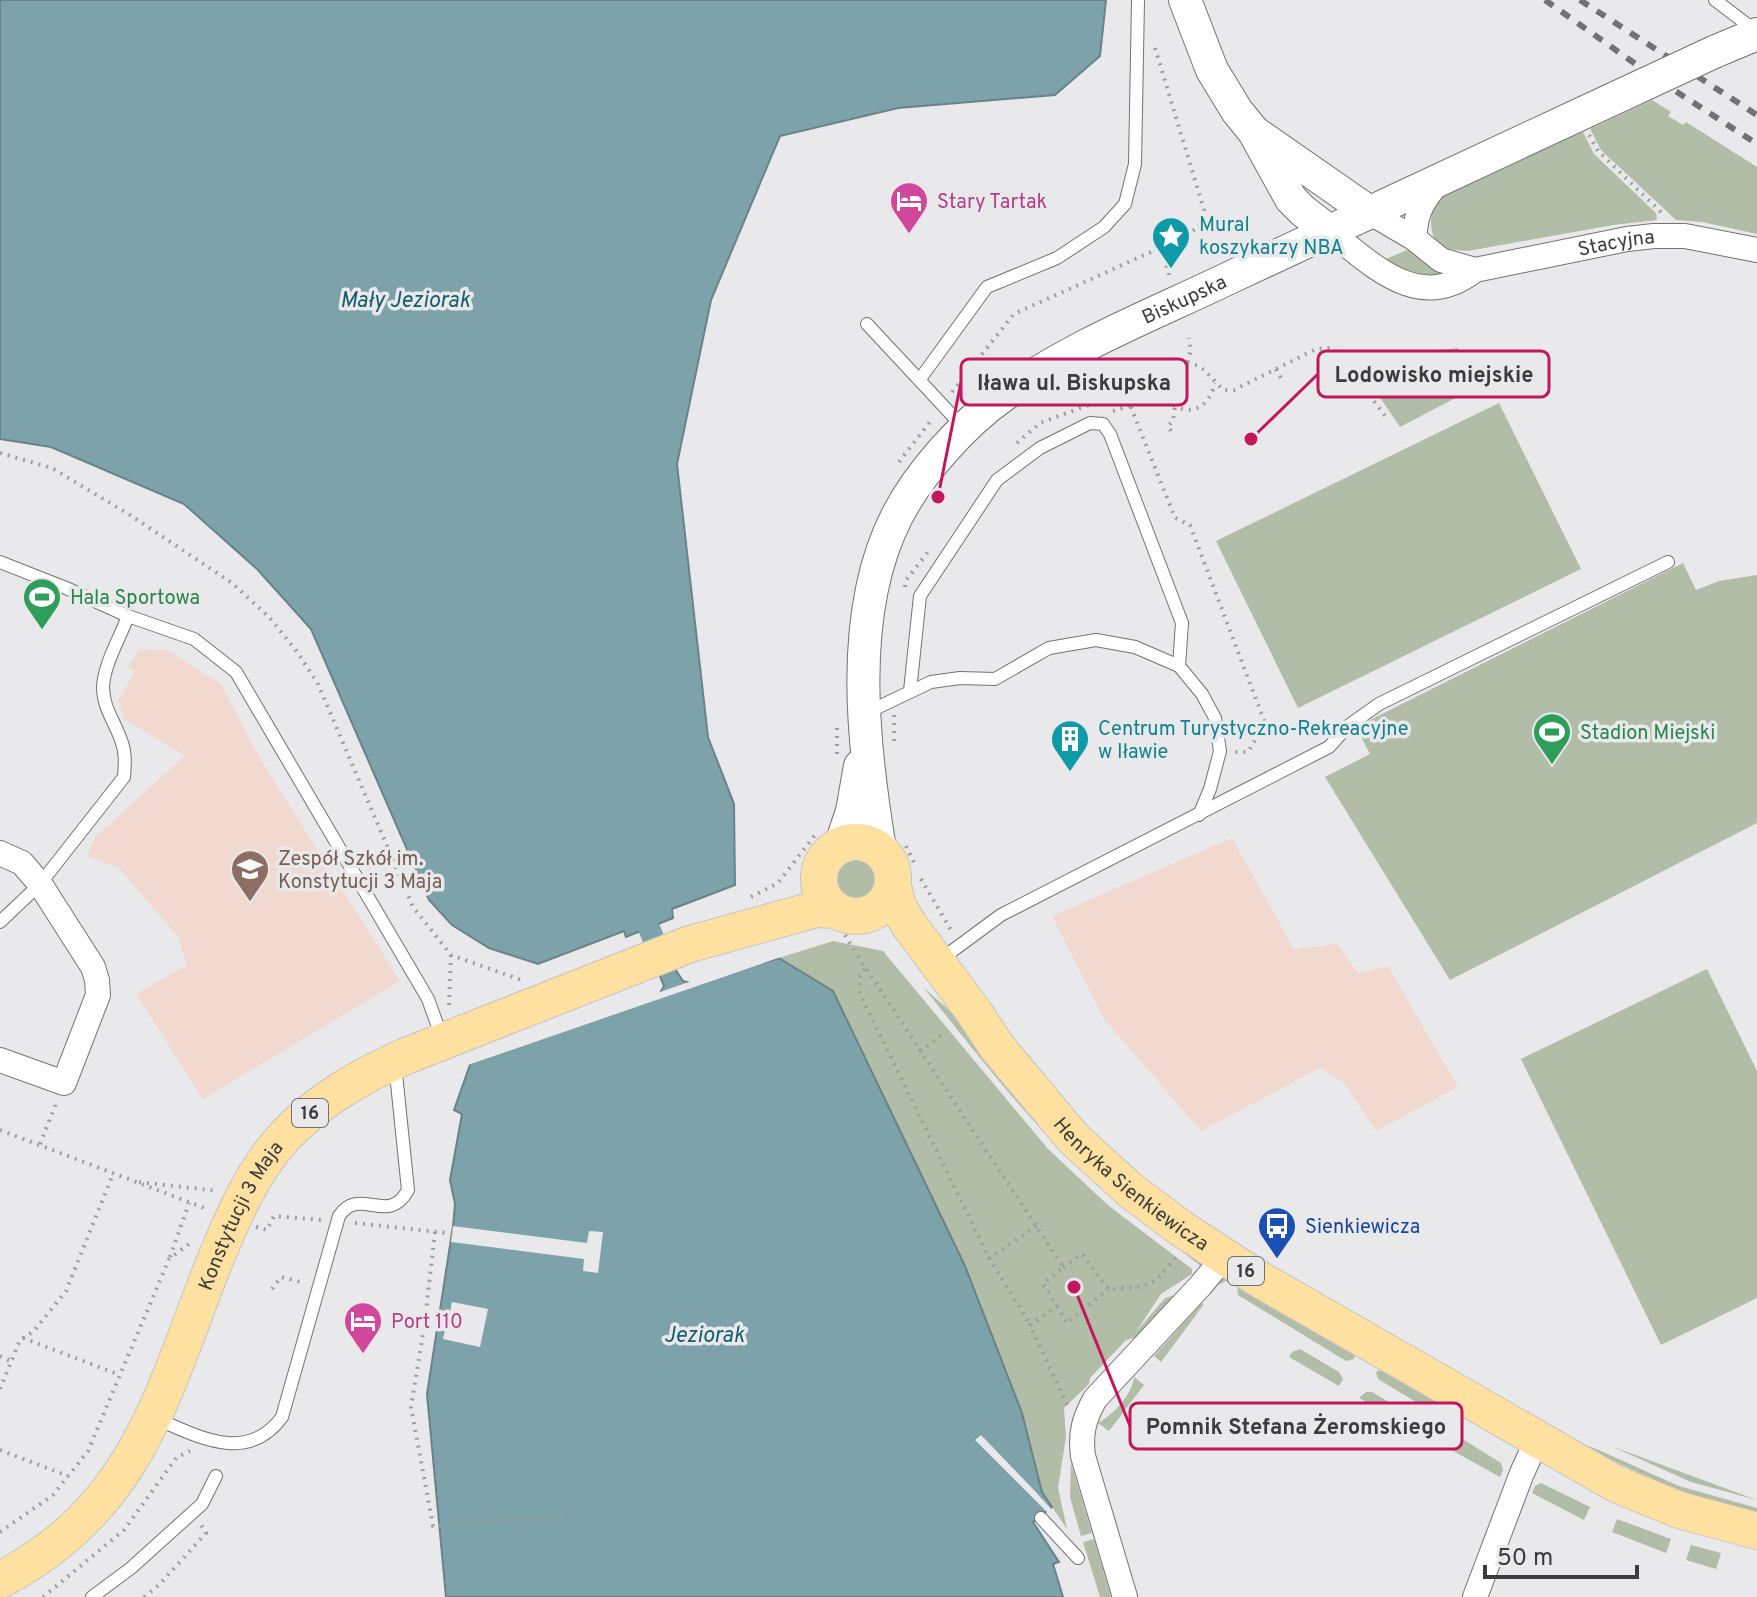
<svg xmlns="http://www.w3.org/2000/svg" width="1757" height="1597" font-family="Overpass,sans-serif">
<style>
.education{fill:#f2d9d0}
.green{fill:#b1bda6}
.water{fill:#7da2a9;stroke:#6a8389;stroke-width:2}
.pier{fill:#e9e8eb}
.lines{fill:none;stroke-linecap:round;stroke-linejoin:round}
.canal{stroke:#7da2a9;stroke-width:22}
.lane-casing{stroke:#737275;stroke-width:14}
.street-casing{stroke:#737275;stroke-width:26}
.secondary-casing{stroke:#737275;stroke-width:34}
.primary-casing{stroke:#c5c4c5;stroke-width:38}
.path{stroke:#9e9d9f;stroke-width:4;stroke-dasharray:2 6;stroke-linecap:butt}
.lane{stroke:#fff;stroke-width:12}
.street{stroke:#fff;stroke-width:24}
.secondary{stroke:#fff;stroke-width:32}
.primary{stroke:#fee0a1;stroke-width:36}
.rail{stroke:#727173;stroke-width:6;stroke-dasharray:10 10;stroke-linecap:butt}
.secondary-bridge-casing{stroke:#737275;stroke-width:34;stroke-linecap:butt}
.secondary-bridge{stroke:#fff;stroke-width:32}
.labels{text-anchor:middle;stroke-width:7;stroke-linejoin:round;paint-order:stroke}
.shield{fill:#e9e8eb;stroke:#717071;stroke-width:2}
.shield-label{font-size:18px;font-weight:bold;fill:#3d3c3d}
.hotel-label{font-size:20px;fill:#b23c85;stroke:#e9e8eb;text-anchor:start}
.culture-label{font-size:20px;fill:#0d838f;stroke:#e9e8eb;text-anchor:start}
.street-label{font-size:20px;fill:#3d3c3d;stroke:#e9e8eb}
.leisure-label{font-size:20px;fill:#27864d;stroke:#e9e8eb;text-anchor:start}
.education-label{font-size:20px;fill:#785e54;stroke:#e9e8eb;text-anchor:start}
.transit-label{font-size:20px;fill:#164399;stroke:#e9e8eb;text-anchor:start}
.water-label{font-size:22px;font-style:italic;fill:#115e6a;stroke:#e9e8eb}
.leader{fill:none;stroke:#c2185b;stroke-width:3}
.callout-dot{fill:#c2185b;stroke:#e9e8eb;stroke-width:3}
.callout{fill:#e9e8eb;stroke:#c2185b;stroke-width:3}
.callout-label{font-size:22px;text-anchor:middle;font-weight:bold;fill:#3d3c3d}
</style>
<rect width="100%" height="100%" fill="#e9e8eb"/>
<g class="education">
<path d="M140,649L167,650L221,684L259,757L400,981L203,1099L136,994L187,965L178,937L119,868L87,856L96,836L185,756L124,719L118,700L135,672L128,667Z"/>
<path d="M1232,838L1294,949L1337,944L1358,973L1388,966L1458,1087L1376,1131L1344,1083L1320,1068L1201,1131L1104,1019L1052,916Z"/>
</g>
<g class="green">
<path d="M1652,100L1671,112L1668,116L1683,125L1686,122L1757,167V234L1702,222L1676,220L1601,150L1590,129Z"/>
<path d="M1583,132L1594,154L1656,213L1657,220L1613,225L1468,251L1446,249L1434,238C1428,221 1431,207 1445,195Z"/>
<path d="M1410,249L1456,273L1419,278L1383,260Z"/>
<path d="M1458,348L1459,375L1465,393L1400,427L1354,359Z"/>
<path d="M1499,403L1581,569L1298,708L1216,541Z"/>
<path d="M1683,563L1696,590L1719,581L1757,575V823L1450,980L1325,777L1370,754L1356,727Z"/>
<circle cx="856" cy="878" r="25"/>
<path d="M833,941L883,951L1048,1149L1109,1206L1192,1269V1274L1161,1294L1136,1332L1165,1298L1181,1293L1143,1336L1126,1340L1090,1378L1089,1384L1064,1408L1066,1437L1058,1488L1067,1529L1042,1492L1022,1413L965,1266L833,991L779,958Z"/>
<path d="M1707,969L1757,1071V1298L1661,1345L1521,1059Z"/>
<path d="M924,988L949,1010L991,1059L1202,1261V1267C1160,1233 1115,1203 1077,1166C1021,1112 973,1049 924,988Z"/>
<path d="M1225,1278L1355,1353L1354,1359L1346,1361L1238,1295L1237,1285L1226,1281L1218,1285L1216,1282Z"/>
<path d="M1202,1303L1204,1304L1161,1362L1154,1356Z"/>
<path d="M1300,1349L1339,1372L1343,1379L1339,1386L1289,1357L1292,1352Z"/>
<path d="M1385,1368L1435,1398L1437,1405L1434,1413L1378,1379L1376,1372Z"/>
<path d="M1134,1377L1144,1385L1109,1431L1098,1423C1114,1414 1132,1395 1134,1377Z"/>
<path d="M1366,1392H1372L1423,1422L1427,1426L1425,1435L1359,1398Z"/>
<path d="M1456,1435L1501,1463L1503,1470L1500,1477L1448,1448Z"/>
<path d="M1581,1444L1594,1448L1679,1486L1757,1508V1512C1693,1501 1636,1473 1581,1444Z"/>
<path d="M1611,1446L1757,1500L1691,1482Z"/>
<path d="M1071,1463L1092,1533L1081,1536L1070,1497Z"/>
<path d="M1541,1483L1590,1507L1584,1520L1532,1493L1535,1486Z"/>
<path d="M1617,1519L1671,1539L1666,1553L1612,1532Z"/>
<path d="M1094,1539L1111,1597H1100L1083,1542Z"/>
<path d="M1691,1545L1721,1553L1716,1569L1686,1560Z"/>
</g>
<g class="water">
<path d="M0,0H1106L1100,56L1055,95L898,108L780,136L711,300L677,464L708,737L734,804L735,885L672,909L673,918L626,937L624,931L538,964L489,948L452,925L429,900L311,629L257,569L184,504L51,447L0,439Z"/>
<path d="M779,958L833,991L965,1266L1022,1413L1042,1492L1052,1507L1033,1522L1059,1562L1053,1564L1063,1597H446L427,1394L453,1226L455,1204L450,1180L462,1114L454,1110L471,1062L657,998L664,986L659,974L675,969L683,981L694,984Z"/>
</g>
<g class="pier">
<path d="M779,954L784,956L465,1066L469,1058L712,974Z"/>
<path d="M453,1226L587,1243L589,1231L603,1232L598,1273L583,1271L584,1259L451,1242Z"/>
<path d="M452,1302L488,1309L480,1347L443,1339L446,1325L438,1323L440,1314L449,1316Z"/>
<path d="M981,1435L1033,1489L1053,1511L1049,1514L975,1440Z"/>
</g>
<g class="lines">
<path class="canal" d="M649,928L665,966"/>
<defs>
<g id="lane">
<path d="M1715,0L1757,32"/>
<path d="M867,324L963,427"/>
<path d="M920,379L987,287L1057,258L1104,227L1125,204L1135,164L1138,0"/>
<path d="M0,562L66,588L128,616"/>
<path d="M910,691L920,596L997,480L1040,448L1090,423L1103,424L1110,434L1182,623L1179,666"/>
<path d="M868,712L931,682L960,678L995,679L1049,648L1096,640L1135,647L1179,666L1202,694L1215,718L1220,751L1210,789L1199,815"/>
<path d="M0,922L40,884L124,777C125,764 126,752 121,740C115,722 103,708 103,687C104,664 120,638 128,616L194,639L236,672L428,999L442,1038"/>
<path d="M940,960L1001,915L1329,747L1348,726L1379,704L1668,562"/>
<path d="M157,1419C199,1437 248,1464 282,1417L339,1216C360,1185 388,1227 408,1190L395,1064"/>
<path d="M1041,1518L1078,1558"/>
<path d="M92,1597L131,1568L202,1504L216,1476"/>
</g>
<g id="street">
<path id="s1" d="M1369,212L1415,239L1441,260L1475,270L1627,239L1654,236H1685L1757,250"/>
<path d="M1329,231C1373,265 1419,314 1475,270"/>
<path d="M1415,239C1414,215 1423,199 1440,181"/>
<path d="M0,853L22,863L40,884L93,967L97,980L98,995L64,1083L0,1060"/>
<path d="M1125,1597L1083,1456C1080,1433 1084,1419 1095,1399L1201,1285L1224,1257"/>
<path d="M1475,1597L1522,1473L1538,1438"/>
</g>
<g id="secondary">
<path d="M1185,0L1212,70L1237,111L1254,132L1291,199L1303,211L1329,231"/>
<path d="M1714,52L1757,34"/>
<path d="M1257,134L1369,212"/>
<path d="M841,844L852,811L860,766"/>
<path id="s2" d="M880,849C863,746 847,613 897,516C919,473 964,423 1004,395C1072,346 1154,314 1229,278C1348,223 1466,167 1585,112"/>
</g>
<g id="primary">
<circle cx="856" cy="879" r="37"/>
<path id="s3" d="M893,886L898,907L910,926L974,1012L997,1047L1074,1139L1130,1190L1182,1229L1259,1279L1616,1484L1679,1510L1757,1531"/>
<path id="s4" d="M0,1580C135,1510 161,1399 212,1268C231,1222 251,1172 285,1136C320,1099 361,1076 406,1056L690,944L817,909L836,910"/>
</g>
</defs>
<use href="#lane" class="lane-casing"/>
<use href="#street" class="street-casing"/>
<use href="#secondary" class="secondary-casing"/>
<use href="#primary" class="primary-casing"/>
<g class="path">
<path d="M1155,48L1204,210L1198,228L1162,247L1169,275"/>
<path d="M1589,135L1598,151L1662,213"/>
<path d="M1187,364C1204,363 1211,380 1224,390H1234L1316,349L1328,348L1336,351L1386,417"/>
<path d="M1276,369L1281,378"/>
<path d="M952,392L1014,314L1162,247"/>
<path d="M1125,392L1175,518L1190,525L1265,723L1248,752H1235"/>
<path d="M1113,411C1127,407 1142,400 1156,399C1167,397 1171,405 1179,408C1199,415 1211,400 1215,383"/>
<path d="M1171,431L1168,426L1173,421L1175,406"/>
<path d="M1017,443L1040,423L1121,393L1139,389L1176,374L1187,364L1191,350L1189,338"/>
<path d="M0,453L52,468L130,515L232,583L269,617L298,653L318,684L413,907L451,955L524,981"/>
<path d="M899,462L933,418"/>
<path d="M905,587L906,580L928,552"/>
<path d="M894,715V743"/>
<path d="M837,754V726"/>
<path d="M906,846L916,867"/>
<path d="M921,879L951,930"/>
<path d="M751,897L778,883L815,835"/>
<path d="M845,935L854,950"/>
<path d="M858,956L1063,1267L1043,1284L1057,1306L1030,1325L1068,1407"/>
<path d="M865,969L859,979L860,994L989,1258L1037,1226"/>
<path d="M449,1005L451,955"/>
<path d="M920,1051L944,1034"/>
<path d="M0,1130L207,1209"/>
<path d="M40,1144L56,1104"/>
<path d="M139,1182L218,1191"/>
<path d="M355,1223L456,1234"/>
<path d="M256,1227L267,1230L274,1216L322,1220"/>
<path d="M435,1232L424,1328L411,1407L433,1526L562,1515"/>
<path d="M170,1257L189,1203"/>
<path d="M989,1258L1030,1324"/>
<path d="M1063,1267L1082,1254L1108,1289C1148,1287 1152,1290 1177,1255"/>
<path d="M272,1289L281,1277L305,1283"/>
<path d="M1057,1306L1067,1323L1108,1289"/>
<path d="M23,1338L120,1375"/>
<path d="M0,1356L13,1362"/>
<path d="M0,1389L20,1340L34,1331L66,1291L113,1174"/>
<path d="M0,1450L68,1476"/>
<path d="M0,1532L53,1495L88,1451L169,1259L193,1241"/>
<path d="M43,1597L124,1530L177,1457L190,1451"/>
<path d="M144,1597L159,1585L206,1533L200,1523"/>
</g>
<use href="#lane" class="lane"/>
<use href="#street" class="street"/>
<use href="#secondary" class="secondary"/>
<use href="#primary" class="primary"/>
<g class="rail">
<path d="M1545,0L1654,77L1757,144"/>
<path d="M1580,0L1757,115"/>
</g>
<defs>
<path id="secondary-bridge" d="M1585,112L1714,52"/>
</defs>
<use href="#secondary-bridge" class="secondary-bridge-casing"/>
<use href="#secondary-bridge" class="secondary-bridge"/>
</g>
<defs>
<symbol id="hotel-pin" viewBox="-11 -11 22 30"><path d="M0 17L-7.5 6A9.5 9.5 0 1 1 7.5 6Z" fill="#d1479c" stroke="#e9e8eb"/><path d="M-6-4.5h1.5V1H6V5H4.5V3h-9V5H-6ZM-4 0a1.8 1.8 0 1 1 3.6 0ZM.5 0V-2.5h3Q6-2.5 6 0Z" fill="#fff"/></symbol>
<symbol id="sight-pin" viewBox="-11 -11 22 30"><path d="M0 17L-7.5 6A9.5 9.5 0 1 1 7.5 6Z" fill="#0f9aa8" stroke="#e9e8eb"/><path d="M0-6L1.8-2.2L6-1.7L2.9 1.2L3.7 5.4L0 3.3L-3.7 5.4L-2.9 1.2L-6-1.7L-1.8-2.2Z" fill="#fff"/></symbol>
<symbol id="stadium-pin" viewBox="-11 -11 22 30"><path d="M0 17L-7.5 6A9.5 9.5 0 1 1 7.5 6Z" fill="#2e9e5b" stroke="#e9e8eb"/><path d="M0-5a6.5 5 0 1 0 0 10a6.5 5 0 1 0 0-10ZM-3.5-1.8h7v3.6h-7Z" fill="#fff"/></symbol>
<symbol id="building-pin" viewBox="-11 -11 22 30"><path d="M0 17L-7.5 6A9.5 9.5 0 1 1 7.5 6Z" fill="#0f9aa8" stroke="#e9e8eb"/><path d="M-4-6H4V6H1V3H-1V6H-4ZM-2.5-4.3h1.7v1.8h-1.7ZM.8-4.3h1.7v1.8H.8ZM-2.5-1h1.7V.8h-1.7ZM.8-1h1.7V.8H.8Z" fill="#fff"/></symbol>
<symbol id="school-pin" viewBox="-11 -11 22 30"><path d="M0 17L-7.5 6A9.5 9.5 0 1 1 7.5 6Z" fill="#8d6e63" stroke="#e9e8eb"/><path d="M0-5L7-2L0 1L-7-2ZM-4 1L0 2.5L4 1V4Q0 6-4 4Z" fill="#fff"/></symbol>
<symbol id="bus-pin" viewBox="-11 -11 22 30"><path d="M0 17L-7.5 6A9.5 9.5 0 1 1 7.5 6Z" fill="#1a4fb4" stroke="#e9e8eb"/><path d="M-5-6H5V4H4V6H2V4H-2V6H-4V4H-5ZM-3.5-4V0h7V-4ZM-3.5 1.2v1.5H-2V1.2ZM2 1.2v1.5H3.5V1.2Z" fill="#fff"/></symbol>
</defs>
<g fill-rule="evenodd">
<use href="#hotel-pin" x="887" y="179" width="44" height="60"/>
<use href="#sight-pin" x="1149" y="214" width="44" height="60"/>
<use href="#stadium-pin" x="20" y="575" width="44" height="60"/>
<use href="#stadium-pin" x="1530" y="710" width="44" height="60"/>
<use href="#building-pin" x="1048" y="717" width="44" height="60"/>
<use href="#school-pin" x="228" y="847" width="44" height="60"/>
<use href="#bus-pin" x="1255" y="1204" width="44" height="60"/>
<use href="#hotel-pin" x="341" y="1299" width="44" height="60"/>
</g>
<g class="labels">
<g class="shield">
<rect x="292" y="1099" width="36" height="28" rx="6"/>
<rect x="1228" y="1257" width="36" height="28" rx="6"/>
</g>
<g class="shield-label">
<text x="310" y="1119">16</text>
<text x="1246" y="1277">16</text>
</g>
<g class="hotel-label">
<text x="937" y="208">Stary Tartak</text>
<text x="391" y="1328">Port 110</text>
</g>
<g class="culture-label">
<text x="1199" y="231">Mural<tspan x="1199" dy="23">koszykarzy NBA</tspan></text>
<text x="1098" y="735">Centrum Turystyczno-Rekreacyjne<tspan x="1098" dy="23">w Iławie</tspan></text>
</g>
<g class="street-label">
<text dy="7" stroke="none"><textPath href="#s1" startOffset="266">Stacyjna</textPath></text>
<text dy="7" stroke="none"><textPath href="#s2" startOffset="706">Biskupska</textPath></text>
<text dy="7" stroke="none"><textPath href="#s3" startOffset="386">Henryka Sienkiewicza</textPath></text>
<text dy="7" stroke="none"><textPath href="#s4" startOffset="448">Konstytucji 3 Maja</textPath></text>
</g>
<g class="leisure-label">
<text x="70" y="604">Hala Sportowa</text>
<text x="1580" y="739">Stadion Miejski</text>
</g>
<g class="education-label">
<text x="278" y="865">Zespół Szkół im.<tspan x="278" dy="23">Konstytucji 3 Maja</tspan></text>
</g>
<g class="transit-label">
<text x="1305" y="1233">Sienkiewicza</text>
</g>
<g class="water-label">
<text x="405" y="307">Mały Jeziorak</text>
<text x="704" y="1342">Jeziorak</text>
</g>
</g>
<path class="leader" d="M1251 439L1318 374M938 497L961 382M1074 1287L1130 1426"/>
<g class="callout-dot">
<circle cx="1251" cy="439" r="8"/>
<circle cx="938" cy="497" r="8"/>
<circle cx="1074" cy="1287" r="8"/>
</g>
<g class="callout">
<rect x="1318" y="351" width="231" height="46" rx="8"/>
<rect x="961" y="359" width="226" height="46" rx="8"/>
<rect x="1130" y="1403" width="332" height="46" rx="8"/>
</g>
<g class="callout-label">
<text x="1434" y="382">Lodowisko miejskie</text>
<text x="1074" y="390">Iława ul. Biskupska</text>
<text x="1296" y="1434">Pomnik Stefana Żeromskiego</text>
</g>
<path d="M1485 1565v12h152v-12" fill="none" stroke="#3d3c3d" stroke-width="4"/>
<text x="1497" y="1565" font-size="24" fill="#3d3c3d" stroke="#e9e8eb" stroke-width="6" paint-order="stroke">50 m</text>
</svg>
